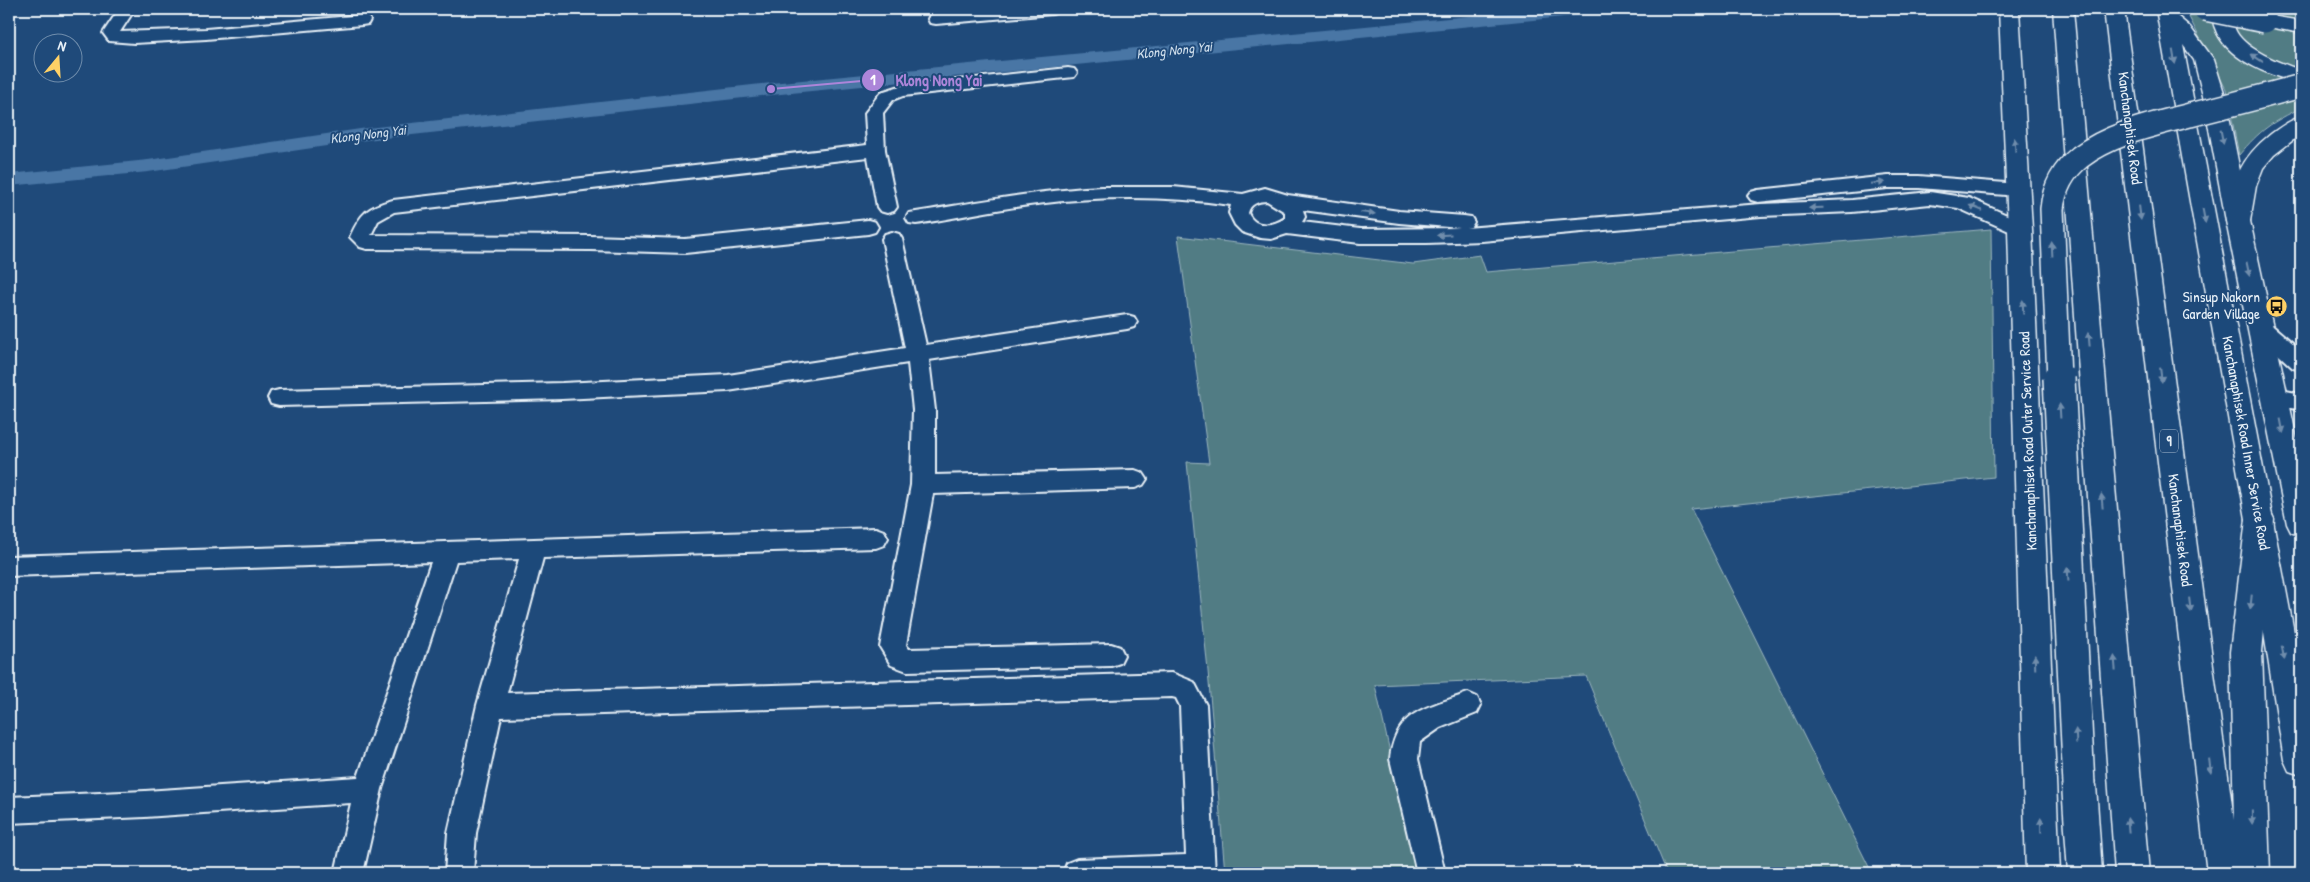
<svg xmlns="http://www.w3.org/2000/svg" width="2310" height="882" font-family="'Patrick Hand',sans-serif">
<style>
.green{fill:#517c84;stroke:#9cb6be}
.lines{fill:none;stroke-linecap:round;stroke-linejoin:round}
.canal{fill:#4976a5;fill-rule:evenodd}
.street-casing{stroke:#e8f1f8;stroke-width:4}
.secondary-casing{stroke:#e8f1f8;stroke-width:3}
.primary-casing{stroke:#e8f1f8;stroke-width:3}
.highway-casing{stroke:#e8f1f8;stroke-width:3}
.street{fill:#1f4a7a;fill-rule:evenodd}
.secondary{fill:#1f4a7a;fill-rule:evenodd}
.primary{fill:#1f4a7a;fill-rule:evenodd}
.highway{fill:#1f4a7a;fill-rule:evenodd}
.primary-bridge-far1-casing{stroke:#e8f1f8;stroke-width:26;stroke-linecap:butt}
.primary-bridge-casing{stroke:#e8f1f8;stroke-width:34;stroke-linecap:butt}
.primary-bridge-far1{stroke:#1f4a7a;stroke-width:23}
.primary-bridge{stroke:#1f4a7a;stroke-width:31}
.oneway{fill:#6f8dac}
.labels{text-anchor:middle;stroke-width:4;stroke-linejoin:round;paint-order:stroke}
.far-water-label{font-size:14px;font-style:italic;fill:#d0dfec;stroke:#1f4a7a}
.shield{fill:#1f4a7a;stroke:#acbfd2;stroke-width:1}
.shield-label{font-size:14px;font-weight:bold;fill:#e8f1f8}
.street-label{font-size:15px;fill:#e8f1f8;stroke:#1f4a7a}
.poi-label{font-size:15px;fill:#e8f1f8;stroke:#1f4a7a;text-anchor:end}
.leader{fill:none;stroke:#ac85d9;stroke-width:2}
.callout-dot{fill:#ac85d9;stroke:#1f4a7a;stroke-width:2}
.mark-label{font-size:15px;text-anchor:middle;font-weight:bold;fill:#fff}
.callout-label{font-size:16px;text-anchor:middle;font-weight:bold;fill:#ac85d9;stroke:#1f4a7a;stroke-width:4;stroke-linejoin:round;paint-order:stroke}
</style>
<rect width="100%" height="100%" fill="#1f4a7a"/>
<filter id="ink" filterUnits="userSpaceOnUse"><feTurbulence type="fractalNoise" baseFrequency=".02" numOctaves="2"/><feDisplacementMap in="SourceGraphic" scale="10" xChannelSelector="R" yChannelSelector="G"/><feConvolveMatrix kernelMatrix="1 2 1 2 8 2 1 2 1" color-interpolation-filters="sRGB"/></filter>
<g filter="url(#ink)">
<g class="green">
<path d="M2187,9H2301V108C2272,122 2260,130 2239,155L2226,89L2189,17Z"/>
<path d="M1991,229L1994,477L1691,509L1872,873H1667L1586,676L1375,685L1417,873H1225L1208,671L1187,462L1209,463L1178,236L1413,264L1480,255L1486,272Z"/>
</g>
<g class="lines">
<path class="canal" d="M1543,9H1603L1600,13L1594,14L771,95L367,140L148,172L9,186V174L148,160L367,128L771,83Z"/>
<defs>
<g id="street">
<path d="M119,9H135L120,32L206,29L362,15L368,16L370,20L368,24L362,25L206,39L134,43L109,41L103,33Z"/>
<path d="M998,9H1060L1058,12L1052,14L936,24L930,23L928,19L930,15L936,14Z"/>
<path d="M1068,68L1074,69L1077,73L1074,77L903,96L893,100L883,113L885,150L897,207L894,211L887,213L880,211L877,207L868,157L394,212L378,221L371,235L591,236L685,239L868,220L875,222L878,227L875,232L868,234L685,253L591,250L367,249L360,247L350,237C361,213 367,207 393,200L867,145L865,113L881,92L900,86Z"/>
<path d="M1888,176H1919L2018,184L2025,186L2027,190L2025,194L2018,196L1919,188H1888L1758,202L1751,200L1748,196L1751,192L1758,190Z"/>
<path d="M1102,187H1173L1243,194L1265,188L1288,195L1399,211L1464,216L1471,217L1474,222L1471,227L1466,228L1761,204L1852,200L1930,192L1969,198L2027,224L2030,229L2027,234L2020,236L1958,208L1930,204L1852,212L1761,216L1482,241L1427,243H1360L1287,234L1271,239L1260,238L1242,232L1235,225L1229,213L1231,205C1167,196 1101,196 1037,204C996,209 956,218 916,224L909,223L906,218L909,213L916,212C978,202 1039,190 1102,187ZM1267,201L1285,212V218C1273,226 1255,229 1248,213C1250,204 1258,201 1267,201ZM1303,210L1399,223L1460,228L1360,229L1302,222L1305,217Z"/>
<path d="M892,232L899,234L902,239L926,345L1127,315L1134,317L1137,322L1134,327L1127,329L929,360L935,410V475L1135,470L1143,473L1147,479L1143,485L1135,488L933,494L906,645L909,649L1111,644L1120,647L1124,655L1120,663L1111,666L907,671L891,665L880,647L911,485L913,410L908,363L728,391L562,399L279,406L271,404L268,398L271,392L279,390L562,383L728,375L905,348L882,239L885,234Z"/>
<path d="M2261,319L2268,322L2301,350V370L2293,368L2254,332L2251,327L2254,322Z"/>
<path d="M2276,389L2301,394V410L2268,403L2265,397L2268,391Z"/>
<path d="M876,528L884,531L888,538L884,545L876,548L543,558L507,693L1172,673L1194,682L1206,705L1215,873H1063L1067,863L1077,859L1186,855L1180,706L1176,698L1172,697L501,717L476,833L473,873H445L448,833L477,705L519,559L456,561L382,789L363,873H335L351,803L145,817L9,823V797L145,791L358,777L431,562L9,576V556Z"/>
<path d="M1468,693L1477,697L1481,705L1477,713L1440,728L1420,742L1418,759L1445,873H1417L1390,759C1396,709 1428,708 1468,693Z"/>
</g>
<g id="secondary">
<path d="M1999,9H2019L2032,229L2060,873H2026L2008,229Z"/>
<path d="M2156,9H2176L2177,16L2190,27L2214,60L2225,96L2250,221L2246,227L2238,229L2230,227L2226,221L2203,96L2194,60L2183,45L2301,669V775L2289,771L2284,760L2246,519Z"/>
</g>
<g id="primary">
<path d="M2213,9H2233C2233,15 2233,22 2235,29C2243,49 2282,64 2301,70V83C2272,77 2226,60 2215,28C2212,22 2213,15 2213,9Z"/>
<path d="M2265,15L2301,21V33L2258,25L2255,21L2258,17Z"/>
<path d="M2301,117V134L2274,155L2263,168L2256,186L2250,221L2301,458V536L2291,532L2287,524L2226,221C2232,183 2239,159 2271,134C2280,127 2290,120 2301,117Z"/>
<path d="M2079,769L2091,774L2096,785L2102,873H2068L2062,785L2067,774Z"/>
</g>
<g id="highway">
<path d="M2053,9H2073L2149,873H2115Z"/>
<path d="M2104,9H2124L2234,820L2230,652L2246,519L2250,511L2260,507L2270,511L2274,519L2262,652L2270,873H2207Z"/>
</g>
</defs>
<use href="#street" class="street-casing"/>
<use href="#secondary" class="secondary-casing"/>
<use href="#primary" class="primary-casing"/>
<use href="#highway" class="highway-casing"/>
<use href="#street" class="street"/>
<use href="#secondary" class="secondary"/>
<use href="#primary" class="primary"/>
<use href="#highway" class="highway"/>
<defs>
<g id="primary-bridge-far1">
<path d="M2205,9L2265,21"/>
<path d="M2059,379L2052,209C2054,188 2064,170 2080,157C2112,133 2153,125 2190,115C2227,106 2264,96 2301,86"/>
</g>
<path id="primary-bridge" d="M2059,378L2079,785"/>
</defs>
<use href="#primary-bridge-far1" class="primary-bridge-far1-casing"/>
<use href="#primary-bridge" class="primary-bridge-casing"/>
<use href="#primary-bridge-far1" class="primary-bridge-far1"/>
<use href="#primary-bridge" class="primary-bridge"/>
</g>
<defs><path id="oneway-solid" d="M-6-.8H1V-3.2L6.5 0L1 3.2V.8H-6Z" transform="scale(1.25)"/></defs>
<g class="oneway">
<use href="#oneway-solid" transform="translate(2174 57) rotate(80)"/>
<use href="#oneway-solid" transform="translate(2257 58) rotate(-146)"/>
<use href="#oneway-solid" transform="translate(2222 137) rotate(79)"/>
<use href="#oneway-solid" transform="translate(2015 145) rotate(-94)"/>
<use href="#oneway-solid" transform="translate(1878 183) rotate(-5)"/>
<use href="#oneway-solid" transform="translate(1816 208) rotate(178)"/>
<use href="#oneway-solid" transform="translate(1976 208) rotate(-158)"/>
<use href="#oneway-solid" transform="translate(1368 213) rotate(7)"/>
<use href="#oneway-solid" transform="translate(2140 213) rotate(83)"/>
<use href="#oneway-solid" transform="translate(2204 216) rotate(79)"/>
<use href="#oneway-solid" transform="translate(1444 235) rotate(177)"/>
<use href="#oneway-solid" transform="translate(2052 249) rotate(-93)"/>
<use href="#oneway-solid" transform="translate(2248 269) rotate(78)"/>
<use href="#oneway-solid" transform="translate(2023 307) rotate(-92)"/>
<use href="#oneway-solid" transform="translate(2089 339) rotate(-95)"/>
<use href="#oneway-solid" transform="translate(2161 375) rotate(83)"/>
<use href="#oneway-solid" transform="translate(2060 411) rotate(-93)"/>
<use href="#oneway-solid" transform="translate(2282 426) rotate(79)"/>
<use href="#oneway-solid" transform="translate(2102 501) rotate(-95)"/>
<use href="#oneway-solid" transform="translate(2068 574) rotate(-93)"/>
<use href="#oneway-solid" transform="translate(2251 602) rotate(96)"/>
<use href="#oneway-solid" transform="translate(2190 605) rotate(83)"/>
<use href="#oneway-solid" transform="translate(2283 653) rotate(80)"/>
<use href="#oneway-solid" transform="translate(2035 662) rotate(-92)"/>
<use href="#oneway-solid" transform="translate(2115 663) rotate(-95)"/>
<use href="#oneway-solid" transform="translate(2076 736) rotate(-93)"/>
<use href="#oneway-solid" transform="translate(2210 766) rotate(83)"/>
<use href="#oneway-solid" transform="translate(2252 817) rotate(89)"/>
<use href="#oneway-solid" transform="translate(2041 825) rotate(-92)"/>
<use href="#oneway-solid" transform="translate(2128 825) rotate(-95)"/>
</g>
</g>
<defs>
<symbol id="bus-disc" viewBox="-11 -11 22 22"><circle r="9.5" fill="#ffd166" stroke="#1f4a7a"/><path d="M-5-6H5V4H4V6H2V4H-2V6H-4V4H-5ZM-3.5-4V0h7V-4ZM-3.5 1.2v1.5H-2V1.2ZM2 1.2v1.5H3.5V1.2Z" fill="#111"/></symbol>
</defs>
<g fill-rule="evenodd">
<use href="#bus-disc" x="2264" y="294" width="25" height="25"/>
</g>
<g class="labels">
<g class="far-water-label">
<text transform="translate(1174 50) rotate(-6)" y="5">Klong Nong Yai</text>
<text transform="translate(368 134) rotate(-7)" y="5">Klong Nong Yai</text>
</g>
<rect class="shield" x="2160" y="429.5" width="18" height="23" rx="4"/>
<g class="shield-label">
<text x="2169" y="446">9</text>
</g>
<g class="street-label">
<text transform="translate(2130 128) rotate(83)" y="5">Kanchanaphisek Road</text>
<text transform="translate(2028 441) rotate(-92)" y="5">Kanchanaphisek Road Outer Service Road</text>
<text transform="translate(2246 443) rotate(80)" y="5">Kanchanaphisek Road Inner Service Road</text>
<text transform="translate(2180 530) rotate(83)" y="5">Kanchanaphisek Road</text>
</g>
<g class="poi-label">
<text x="2260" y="302">Sinsup Nakorn<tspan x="2260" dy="17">Garden Village</tspan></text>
</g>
</g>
<path class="leader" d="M771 89L873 80"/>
<g class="callout-dot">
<circle cx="771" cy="89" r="5"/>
<circle cx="873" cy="80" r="12"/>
</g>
<g class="mark-label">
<text x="873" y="85">1</text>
</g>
<g class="callout-label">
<text x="939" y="86">Klong Nong Yai</text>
</g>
<rect width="2310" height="882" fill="none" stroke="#1f4a7a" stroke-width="30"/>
<rect x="15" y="15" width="2280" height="852" fill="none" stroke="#e8f1f8" stroke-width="2" filter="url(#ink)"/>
<g transform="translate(58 58) rotate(18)"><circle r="24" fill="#1f4a7a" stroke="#6f8dac"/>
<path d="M0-4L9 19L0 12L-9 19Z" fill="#ffd166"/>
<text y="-8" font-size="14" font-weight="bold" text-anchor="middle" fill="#e8f1f8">N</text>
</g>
</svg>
